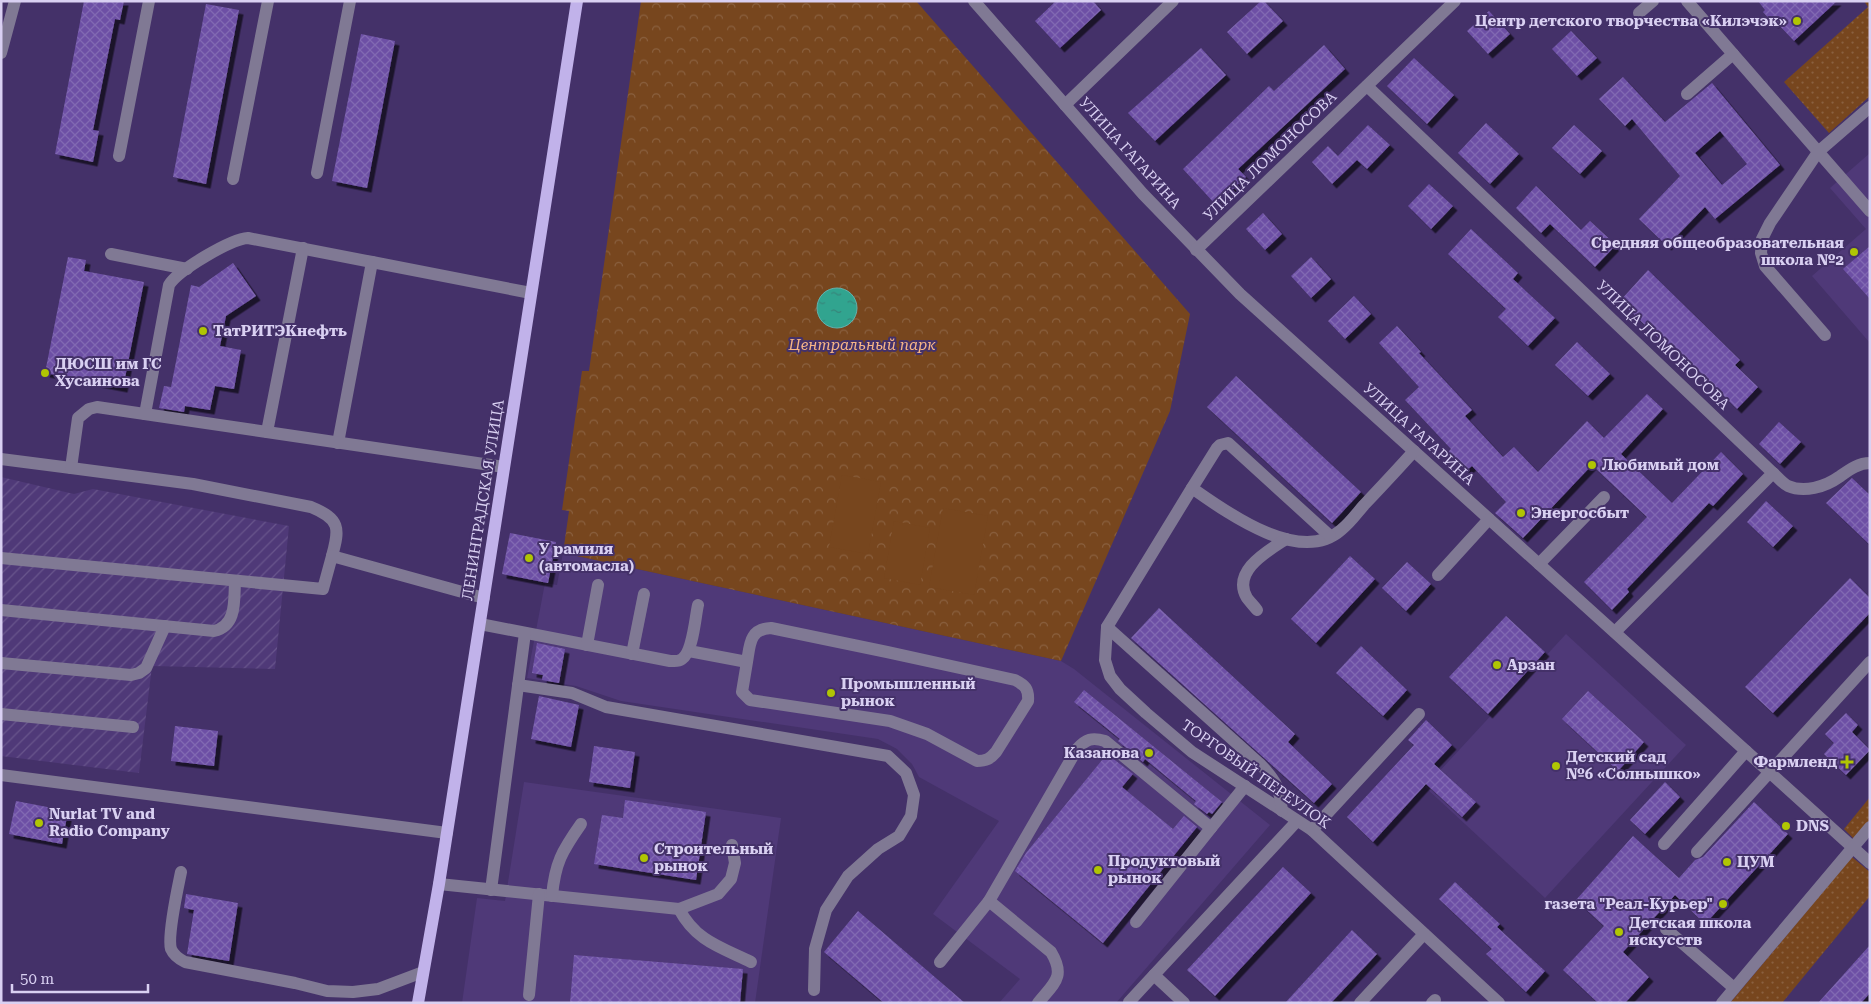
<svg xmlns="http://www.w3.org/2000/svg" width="1871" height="1004" font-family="'Roboto Serif',serif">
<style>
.built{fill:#4f3978}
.industrial{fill:url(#industrial-furrows)}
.grass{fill:url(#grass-dots)}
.park{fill:url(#park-crowns)}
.pitch{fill:#77461e}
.water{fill:url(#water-ripples);stroke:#63b1ad}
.building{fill:url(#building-cross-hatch);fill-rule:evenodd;filter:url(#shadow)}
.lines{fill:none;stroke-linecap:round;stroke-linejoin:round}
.minor{stroke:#807994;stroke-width:12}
.major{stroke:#c1b2ea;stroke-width:12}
.poi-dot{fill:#b0c503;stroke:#443169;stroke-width:2}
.labels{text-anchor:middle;stroke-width:4;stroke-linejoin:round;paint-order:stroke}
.poi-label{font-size:15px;font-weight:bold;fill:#d9d0f2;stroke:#443169;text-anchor:start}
.street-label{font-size:15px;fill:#d9d0f2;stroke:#443169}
.park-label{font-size:15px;font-style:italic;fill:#f7b686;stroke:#443169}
</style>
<defs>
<pattern id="industrial-furrows" width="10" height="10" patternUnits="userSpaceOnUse" patternTransform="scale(1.25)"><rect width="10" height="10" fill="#4f3978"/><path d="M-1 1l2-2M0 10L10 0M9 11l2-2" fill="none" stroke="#68558c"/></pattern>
<pattern id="grass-dots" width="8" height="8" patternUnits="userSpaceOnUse" patternTransform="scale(1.25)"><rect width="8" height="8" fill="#77461e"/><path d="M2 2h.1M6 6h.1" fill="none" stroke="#8a603f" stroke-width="1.8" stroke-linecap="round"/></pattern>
<pattern id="park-crowns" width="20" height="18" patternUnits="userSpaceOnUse" patternTransform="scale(1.25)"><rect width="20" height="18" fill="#77461e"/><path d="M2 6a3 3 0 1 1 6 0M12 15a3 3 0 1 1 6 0" fill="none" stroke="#8a603f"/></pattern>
<pattern id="water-ripples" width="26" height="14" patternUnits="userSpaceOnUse" patternTransform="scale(1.25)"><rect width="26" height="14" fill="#31a48f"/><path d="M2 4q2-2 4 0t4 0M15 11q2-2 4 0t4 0" fill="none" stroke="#36857a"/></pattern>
<pattern id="building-cross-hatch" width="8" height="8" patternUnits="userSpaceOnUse" patternTransform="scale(1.25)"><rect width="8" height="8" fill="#6d50a5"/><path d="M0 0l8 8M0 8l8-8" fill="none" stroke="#8168b2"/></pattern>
<filter id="shadow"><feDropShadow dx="4.5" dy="4.5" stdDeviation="0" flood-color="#0009"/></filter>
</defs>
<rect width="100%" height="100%" fill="#443169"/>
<g class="built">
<path d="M1870,153V343L1812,276L1866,229L1830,188Z"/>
<path d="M563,553L1061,661L1074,669L1270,825L1116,1003H999L1020,979L933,914L999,821L919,777L912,764L897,749L878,739L621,701L576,686L527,678L545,583L557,585Z"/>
<path d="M1566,634L1686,745L1545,898L1425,787Z"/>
<path d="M524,782L781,818L755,1003H462L477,898L505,901Z"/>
</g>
<path class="industrial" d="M1,477L74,494L93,489L289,526L275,669L152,666L139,773L1,756Z"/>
<g class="grass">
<path d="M1864,1H1870V96L1829,133L1784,82L1868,7Z"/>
<path d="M1870,797V821L1854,839L1844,829Z"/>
<path d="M1852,857L1870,872V896L1782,1003H1730Z"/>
</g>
<path class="park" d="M641,1H916L1190,314L1170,411L1061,661L563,553L569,511L562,510L582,371H589Z"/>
<g class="pitch">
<path d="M842,475L881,482L868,554L829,547Z"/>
<path d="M943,508L988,516L974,595L929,587Z"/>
<path d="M894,521L930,528L920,585L884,578Z"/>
</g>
<circle class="water" cx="837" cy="308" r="20"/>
<g class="building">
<path d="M84,1H124L120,20L115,19L93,130L99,131L93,162L55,154Z"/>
<path d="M1056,1H1093L1101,10L1060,48L1035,21Z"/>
<path d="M1261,1H1264L1283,21L1247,54L1227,32Z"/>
<path d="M1758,1H1837L1794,41L1776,22L1774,24L1763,12L1765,10Z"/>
<path d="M206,4L239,10L206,184L173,177Z"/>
<path d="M1489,11L1510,34L1488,54L1467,31Z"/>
<path d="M1571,31L1597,58L1577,76L1552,49Z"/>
<path d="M361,34L395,41L367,188L332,181Z"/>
<path d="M1324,45L1345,69L1238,169L1246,177L1216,205L1183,169L1269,86L1274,91Z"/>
<path d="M1201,48L1226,75L1155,141L1128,113Z"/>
<path d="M1414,58L1454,95L1427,124L1387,86Z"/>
<path d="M1623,77L1665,122L1712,83L1780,165L1715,219L1705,207L1667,246L1639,219L1680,176L1632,119L1625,126L1599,99ZM1720,131L1747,164L1722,185L1695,153Z"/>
<path d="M1486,123L1519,154L1490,184L1458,153Z"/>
<path d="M1368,125L1390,145L1367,169L1357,160L1332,184L1312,162L1328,146L1338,156Z"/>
<path d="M1574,125L1602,151L1580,174L1552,148Z"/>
<path d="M1429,184L1453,206L1431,229L1408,206Z"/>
<path d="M1536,186L1581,230L1590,221L1616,245L1595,267L1550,224L1541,233L1516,208Z"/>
<path d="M1263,213L1282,234L1265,250L1246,229Z"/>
<path d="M1471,229L1518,273L1513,279L1555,318L1528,346L1498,317L1506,309L1448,254Z"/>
<path d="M1870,246V299L1843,269Z"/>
<path d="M68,257L86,260L84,271L144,282L123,388L45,373Z"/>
<path d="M1311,257L1331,279L1311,298L1291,276Z"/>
<path d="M233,263L256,296L226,316L220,346L241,350L234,389L215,386L210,410L185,406L184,412L159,408L164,386L171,387L191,285L199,287Z"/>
<path d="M1648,270L1740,360L1735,365L1758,387L1737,409L1674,346L1670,349L1620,301Z"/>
<path d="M1354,296L1371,314L1345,339L1328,321Z"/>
<path d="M1397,326L1421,352L1419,353L1472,410L1465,416L1503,457L1514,447L1538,472L1587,421L1604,438L1647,394L1663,409L1621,454L1672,503L1721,452L1743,474L1713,506L1709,503L1627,589L1629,592L1612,610L1584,582L1647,517L1592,465L1523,538L1495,513L1506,502L1472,466L1466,471L1448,452L1451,449L1405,400L1419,387L1379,343Z"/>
<path d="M1577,342L1610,374L1588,396L1555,365Z"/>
<path d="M1236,376L1361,492L1332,523L1207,407Z"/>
<path d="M1779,422L1801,442L1780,464L1759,444Z"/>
<path d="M1852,478L1870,495V545L1826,503Z"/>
<path d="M1766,501L1793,526L1773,547L1747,522Z"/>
<path d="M510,533L556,542L548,583L502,574Z"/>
<path d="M1350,556L1375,579L1316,643L1291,619Z"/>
<path d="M1407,562L1431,584L1406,611L1382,588Z"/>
<path d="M1850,578L1870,598V613L1773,713L1745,687Z"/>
<path d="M1159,608L1295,734L1288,742L1332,784L1314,803L1131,638Z"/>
<path d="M1506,616L1545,652L1488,714L1449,677Z"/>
<path d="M537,643L565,649L559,683L542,680L543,675L532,673Z"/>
<path d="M1361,646L1407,690L1383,716L1336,673Z"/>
<path d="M1084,690L1222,802L1212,814L1209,812L1207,814L1194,804L1196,801L1145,759L1143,762L1118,741L1120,739L1074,702Z"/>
<path d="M1588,691L1644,742L1618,771L1562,719Z"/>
<path d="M539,696L579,705L571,747L531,739Z"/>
<path d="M1846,713L1858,725L1852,732L1870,750L1846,775L1824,754L1834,743L1825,734Z"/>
<path d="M1426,720L1452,745L1434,764L1476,802L1462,817L1426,784L1373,842L1347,817L1414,745L1408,740Z"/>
<path d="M175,726L218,731L214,766L171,761Z"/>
<path d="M594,746L635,752L630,788L589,782Z"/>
<path d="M1107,754L1133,774L1122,787L1173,829L1184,816L1197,827L1103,943L1015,871L1026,853Z"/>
<path d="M1665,782L1680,797L1645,834L1630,820Z"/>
<path d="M625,800L706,812L696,880L594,864L602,815L623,818Z"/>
<path d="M16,801L68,811L62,844L9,834Z"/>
<path d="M1754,802L1788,834L1705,924L1675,895L1623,952L1649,977L1625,1003H1598L1563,970L1604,926L1576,900L1633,836L1679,878L1695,860L1703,857Z"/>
<path d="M1283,867L1311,893L1215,996L1187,970Z"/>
<path d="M1455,882L1500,924L1497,927L1545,971L1526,992L1486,954L1492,949L1439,899Z"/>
<path d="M186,894L238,903L229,961L187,954L194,910L184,908Z"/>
<path d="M858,911L965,1003H884L824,952Z"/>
<path d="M1352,930L1377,954L1331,1003H1285Z"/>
<path d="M1870,945V993L1861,1003H1818Z"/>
<path d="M574,955L743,969L740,1003H570Z"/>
</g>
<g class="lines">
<g class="minor">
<path d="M974,1L1143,194L1240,294L1870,863"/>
<path d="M1687,1L1733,54"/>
<path d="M1639,13L1653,1"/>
<path d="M1,53L15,1"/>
<path d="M1367,86L1773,473L1615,632"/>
<path d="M1687,94L1733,54L1870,211"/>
<path d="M1065,105L1173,1"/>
<path d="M119,156L149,1"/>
<path d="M317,173L350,1"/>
<path d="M233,179L268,1"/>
<path d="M1196,250L1455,1"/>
<path d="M111,254L187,269"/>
<path d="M1825,335L1765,266L1761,253L1762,239L1770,223L1818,152L1870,107"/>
<path d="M145,414L169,285C178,270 231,239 248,238L372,262"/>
<path d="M267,432L303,248"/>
<path d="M338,443L372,262L531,293"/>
<path d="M1414,451C1398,469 1381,487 1364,505C1357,513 1350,523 1341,530C1300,566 1226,512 1192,488L1107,627L1105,660L1110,676L1120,689L1146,713L1192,752L1312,830L1499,1003"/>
<path d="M1,459L71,468L78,418L89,409L97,407L504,467"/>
<path d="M71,468L193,484L311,507C340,519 340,528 332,556"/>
<path d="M1773,473C1778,477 1782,483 1788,486C1804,493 1825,487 1839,477C1849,470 1858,463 1870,463"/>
<path d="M1192,488L1217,448L1220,445L1228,443L1330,536"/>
<path d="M1,558L323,589L332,556L484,598"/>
<path d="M1539,564L1604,497"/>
<path d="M1438,575L1489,519"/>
<path d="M1,610L214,631C237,626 234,600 235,581"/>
<path d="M1257,610C1254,606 1250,602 1247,598C1231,571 1268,551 1286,539"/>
<path d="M480,624L670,661C675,661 678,662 682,659C693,652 695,618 698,605"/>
<path d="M1107,627L1261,765C1277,782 1280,789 1282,811"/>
<path d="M587,645L598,585"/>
<path d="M689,651L747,662C750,645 749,629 771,628L887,652L1015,680C1025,685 1029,689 1028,701L996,752C990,759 986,761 977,761L927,734L890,721L750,700L742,692L747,662"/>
<path d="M632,654L644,594"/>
<path d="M1,663L131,675L139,673L146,668L165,626"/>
<path d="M518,685L572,693L606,707L888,756L906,773L914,795L911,816L899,836L878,849L848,876L826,910L815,949L814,990"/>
<path d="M1,714L133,727"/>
<path d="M1,775L447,833"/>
<path d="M1312,830L1419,714"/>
<path d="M1664,844L1746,751"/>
<path d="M1697,852L1870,662"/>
<path d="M181,872C178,887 167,936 171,949C174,956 179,959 185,962L295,983L327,991L353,992L378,989L423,972"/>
<path d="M439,884L679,909L718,894L731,879L735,863L732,845"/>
<path d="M491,890L525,633"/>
<path d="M552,896C555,863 562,851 581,824"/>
<path d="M989,901L1077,749C1086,739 1092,737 1105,741L1211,828L1245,786"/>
<path d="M679,909C696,941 720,947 751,962"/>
<path d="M1136,922L1211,828"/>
<path d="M1666,929L1734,988"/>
<path d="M940,962L989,901L1051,952C1066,977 1054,983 1038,1003"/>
<path d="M529,995L539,894"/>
<path d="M1129,1002L1154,975"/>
<path d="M1184,1003L1154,975L1297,821"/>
<path d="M1360,1003L1424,934"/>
<path d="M1432,1003L1435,1000"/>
<path d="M1722,1003L1870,827"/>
</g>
<path class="major" d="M418,1003L439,884L577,1"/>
</g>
<g class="poi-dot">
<circle cx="1797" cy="21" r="5"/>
<circle cx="1854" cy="252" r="5"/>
<circle cx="203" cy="331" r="5"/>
<circle cx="45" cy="373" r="5"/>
<circle cx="1592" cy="465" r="5"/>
<circle cx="1521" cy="513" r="5"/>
<circle cx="529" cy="558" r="5"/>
<circle cx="1497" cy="665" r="5"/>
<circle cx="831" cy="693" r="5"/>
<circle cx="1149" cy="753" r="5"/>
<path d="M1844.5 754.5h5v5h5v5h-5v5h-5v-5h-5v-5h5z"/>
<circle cx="1556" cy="766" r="5"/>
<circle cx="39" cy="823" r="5"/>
<circle cx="1786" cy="826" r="5"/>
<circle cx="644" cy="858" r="5"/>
<circle cx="1727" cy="862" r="5"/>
<circle cx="1098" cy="870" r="5"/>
<circle cx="1723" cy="904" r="5"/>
<circle cx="1619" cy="932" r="5"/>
</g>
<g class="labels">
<g class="poi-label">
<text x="1787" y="26" text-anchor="end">Центр детского творчества «Килэчэк»</text>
<text x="1844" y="248" text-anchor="end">Средняя общеобразовательная<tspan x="1844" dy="17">школа №2</tspan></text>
<text x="213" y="336">ТатРИТЭКнефть</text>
<text x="55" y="369">ДЮСШ им ГС<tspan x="55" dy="17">Хусаинова</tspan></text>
<text x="1602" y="470">Любимый дом</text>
<text x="1531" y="518">Энергосбыт</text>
<text x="539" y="554">У рамиля<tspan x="539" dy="17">(автомасла)</tspan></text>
<text x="1507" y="670">Арзан</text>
<text x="841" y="689">Промышленный<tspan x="841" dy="17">рынок</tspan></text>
<text x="1139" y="758" text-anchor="end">Казанова</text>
<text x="1566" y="762">Детский сад<tspan x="1566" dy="17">№6 «Солнышко»</tspan></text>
<text x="1837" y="767" text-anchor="end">Фармленд</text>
<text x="49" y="819">Nurlat TV and<tspan x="49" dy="17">Radio Company</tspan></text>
<text x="1796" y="831">DNS</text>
<text x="654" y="854">Строительный<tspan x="654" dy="17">рынок</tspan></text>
<text x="1108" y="866">Продуктовый<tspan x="1108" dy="17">рынок</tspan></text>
<text x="1737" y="867">ЦУМ</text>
<text x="1713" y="909" text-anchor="end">газета "Реал-Курьер"</text>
<text x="1629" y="928">Детская школа<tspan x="1629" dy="17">искусств</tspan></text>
</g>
<g class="street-label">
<text transform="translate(1130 153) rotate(48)" y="5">УЛИЦА ГАГАРИНА</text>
<text transform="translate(1270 156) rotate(-44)" y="5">УЛИЦА ЛОМОНОСОВА</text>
<text transform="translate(1663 345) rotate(44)" y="5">УЛИЦА ЛОМОНОСОВА</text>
<text transform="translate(1419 434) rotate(42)" y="5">УЛИЦА ГАГАРИНА</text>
<text transform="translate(483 500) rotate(-81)" y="5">ЛЕНИНГРАДСКАЯ УЛИЦА</text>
<text transform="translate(1256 774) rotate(35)" y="5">ТОРГОВЫЙ ПЕРЕУЛОК</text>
</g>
<g class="park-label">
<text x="862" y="350">Центральный парк</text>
</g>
</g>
<rect width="1871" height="1004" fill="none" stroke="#d9d0f2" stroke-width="5"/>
<path d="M12 984v8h136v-8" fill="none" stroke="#d9d0f2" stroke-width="2.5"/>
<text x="20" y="984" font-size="15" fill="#d9d0f2" stroke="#443169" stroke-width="4" paint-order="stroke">50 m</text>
</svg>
